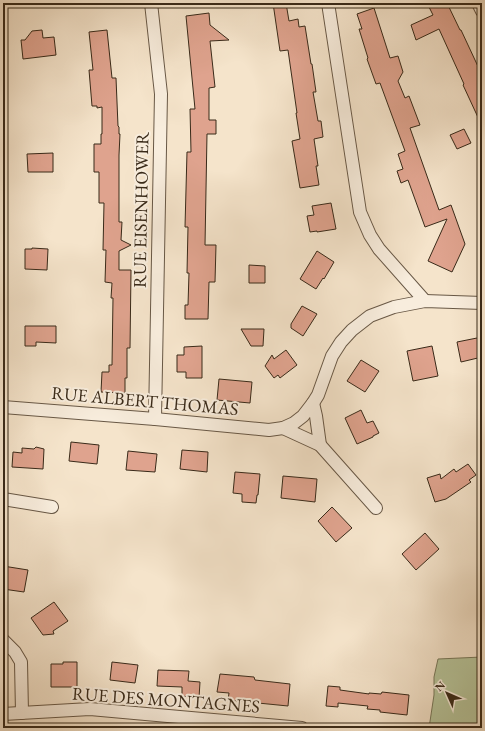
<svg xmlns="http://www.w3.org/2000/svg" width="485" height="731" font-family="'EB Garamond',serif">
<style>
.green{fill:#b7c59b;stroke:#78785a}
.building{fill:#dfa38e;stroke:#392a19}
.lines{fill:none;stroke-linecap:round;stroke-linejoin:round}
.street-casing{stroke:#685846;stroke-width:14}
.street{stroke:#f8eddd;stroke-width:12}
.labels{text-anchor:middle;stroke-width:4;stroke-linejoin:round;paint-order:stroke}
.street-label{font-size:18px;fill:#392a19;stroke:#f8eddd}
</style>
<rect width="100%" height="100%" fill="#f5e4cb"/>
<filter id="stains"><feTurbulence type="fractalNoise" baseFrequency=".005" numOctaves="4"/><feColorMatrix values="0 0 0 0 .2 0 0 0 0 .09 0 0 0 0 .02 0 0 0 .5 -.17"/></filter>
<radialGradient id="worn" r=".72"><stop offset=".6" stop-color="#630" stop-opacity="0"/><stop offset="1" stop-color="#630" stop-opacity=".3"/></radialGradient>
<path class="green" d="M482,657V728H429L434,695V677L438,659Z"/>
<g class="building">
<path d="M273,3H286L289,21L298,19L299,27L305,26L311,64H312L316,92H313L318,121H321L323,137L314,139L318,166H316L319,185L300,188L292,141L300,139L296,113H297L288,50L280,51Z"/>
<path d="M427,3H447L460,30H461L482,75V126L463,85L464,84L439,29L416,40L411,25L433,15Z"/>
<path d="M374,8L390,58L398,56L403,72L398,81L405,98L409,96L420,125L410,128L439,210L451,205L465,244L452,272L428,261L447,219L425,227L408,180L401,183L397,171L403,169L398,154L405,151L380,83L376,84L367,59L368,58L359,29H362L357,14Z"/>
<path d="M209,13L210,25L229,40L210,41L215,87L209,88V120H216V134H207L205,245H216L215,282H209L208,319H185V305H188L189,273H187L188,227H185L187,152H191L190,109H195L186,16Z"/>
<path d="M42,30L43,38L54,37L56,55L23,59L21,40H25L32,31Z"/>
<path d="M107,30L112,78H116L118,126L119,127V134H120L119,155V222H122L121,240L131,245L119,251V270H131L130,348H127V378H125V393L101,392L102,372H109V365H112L113,298H111L112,283L105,282L106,250H103L104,203H99V172H94V144H101V134H102V107L97,108V106H92L89,70H93L89,32Z"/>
<path d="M464,129L471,143L457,149L450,135Z"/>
<path d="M53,153V172H28L27,154Z"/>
<path d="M331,203L336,229L317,232V231L310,232L307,216L314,215L312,206Z"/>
<path d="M32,248L48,249L47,270L25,269V249H32Z"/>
<path d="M317,251L334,262L324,279L323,278L316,289L300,279Z"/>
<path d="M249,265L265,266V283H249Z"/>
<path d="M302,306L317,314L303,336L291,328V324Z"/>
<path d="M25,326H56V343L36,342V346H25Z"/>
<path d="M241,329H264L263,346H251Z"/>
<path d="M482,337V357L461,362L457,342Z"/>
<path d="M202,346V378H186V372H177V355H184V347Z"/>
<path d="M432,346L438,376L413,381L407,351Z"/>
<path d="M286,350L297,365L280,378L278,375L274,378L265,366L272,355L274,359Z"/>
<path d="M361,360L379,371L365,392L347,381Z"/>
<path d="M219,379L252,382L250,403L217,400Z"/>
<path d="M361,410L367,423L373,421L379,433L373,436V437L357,444L345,418Z"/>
<path d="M71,442L99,445L97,464L69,461Z"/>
<path d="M36,447L44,449L43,469L12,467L13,452L22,453V448L34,449Z"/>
<path d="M182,450L208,452L207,472L180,469Z"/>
<path d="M128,451L157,454L155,472L126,470Z"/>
<path d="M468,464L476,475L469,480L471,482L446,499L435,502L427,478L440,474L441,479L454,469L456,472Z"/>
<path d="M235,472L260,474L258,495H257L256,503L242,502V494L233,493Z"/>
<path d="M283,476L317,479L315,502L281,498Z"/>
<path d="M332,507L352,528L336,542L318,521Z"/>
<path d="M425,533L439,549L416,570L402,554Z"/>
<path d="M3,566L28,570L24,592L3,589Z"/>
<path d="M54,602L68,621L53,631L54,634L43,635L31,618Z"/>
<path d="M63,662H77V687H51V664H63Z"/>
<path d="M112,662L138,665L135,683L110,680Z"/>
<path d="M158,670L189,671L188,681L200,682L199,698L182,696V687L157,686Z"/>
<path d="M220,674L254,677L255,680L290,684L288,706L228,700L229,693L217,692Z"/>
<path d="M328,686L340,687V690L369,694V693L381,694L382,692L409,695L407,715L380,712V710L367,709L368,706L338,703V707L326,706Z"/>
</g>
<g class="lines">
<defs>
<g id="street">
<path d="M151,3L161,94L155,419"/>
<path d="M328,3L360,212L370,235L379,249L425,301"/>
<path d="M478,3L482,11"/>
<path d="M313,403L316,416L320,445"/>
<path d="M3,407L155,419L269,430L283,428L294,423L303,416L313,403L318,395L332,356L341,342L352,330L370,316L394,307L425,301L482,303"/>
<path d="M283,428L320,445L376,508"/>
<path d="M3,499L52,507"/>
<path d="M3,640L15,652L21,662L22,713"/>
<path d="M3,714L90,709L302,728"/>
</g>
</defs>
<use href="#street" class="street-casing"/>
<use href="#street" class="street"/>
</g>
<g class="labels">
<g class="street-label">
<text transform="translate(141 210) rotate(-89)" y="6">RUE EISENHOWER</text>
<text transform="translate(145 401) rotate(5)" y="6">RUE ALBERT THOMAS</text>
<text transform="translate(166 700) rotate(4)" y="6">RUE DES MONTAGNES</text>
</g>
</g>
<rect width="485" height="731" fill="none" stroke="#f5e4cb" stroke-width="16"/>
<rect x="4" y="4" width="477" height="723" fill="none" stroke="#392a19" stroke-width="2"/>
<rect x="8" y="8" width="469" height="715" fill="none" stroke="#392a19"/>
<g transform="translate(447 693) rotate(315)" stroke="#f8eddd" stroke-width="3" paint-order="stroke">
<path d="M0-3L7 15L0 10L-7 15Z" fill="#392a19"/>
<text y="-6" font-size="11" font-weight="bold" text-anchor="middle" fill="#392a19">N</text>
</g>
<rect width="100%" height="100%" filter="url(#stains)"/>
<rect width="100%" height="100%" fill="url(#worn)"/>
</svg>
